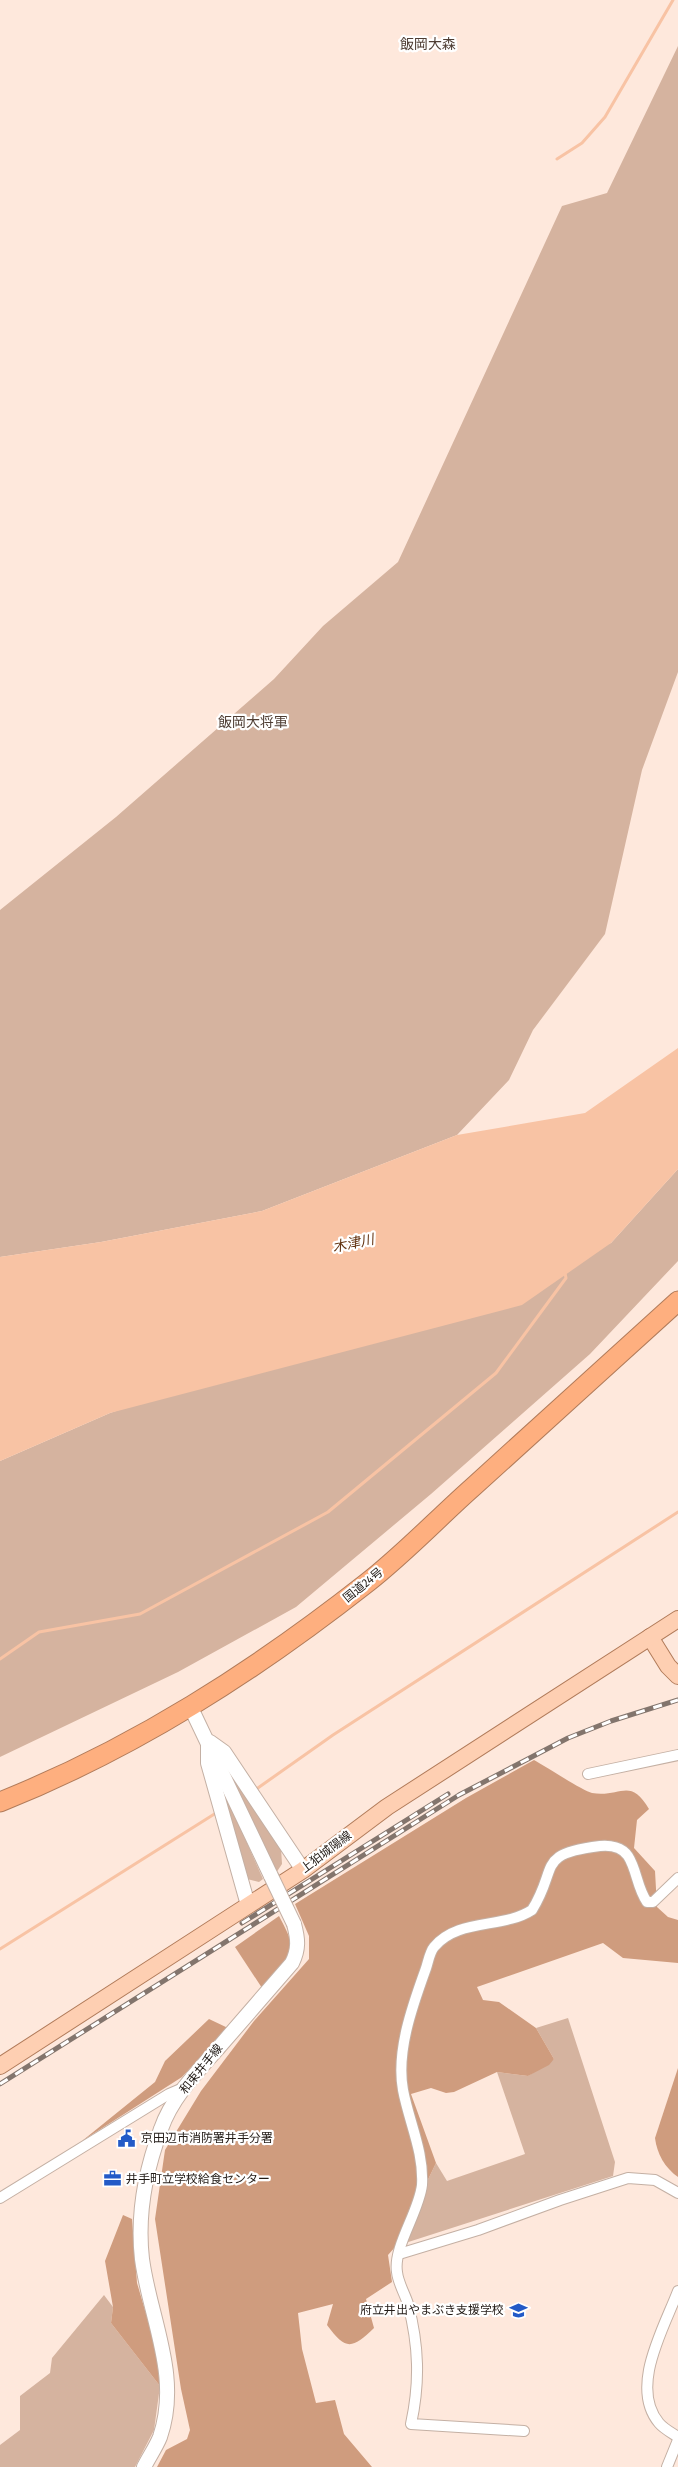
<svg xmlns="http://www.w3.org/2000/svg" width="678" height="2467" font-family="'Fira Sans Condensed','Noto Sans JP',sans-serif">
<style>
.green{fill:#d5b39f}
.forest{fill:#cf9c7e}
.water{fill:#f8c3a4}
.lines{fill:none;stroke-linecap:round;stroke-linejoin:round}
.stream{stroke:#f8c3a4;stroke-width:3}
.street-casing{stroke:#c4b0a4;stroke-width:12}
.secondary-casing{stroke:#c4b0a4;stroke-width:16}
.primary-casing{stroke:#b17b5a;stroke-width:18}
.highway-casing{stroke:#b17b5a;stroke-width:21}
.street{stroke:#fff;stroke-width:10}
.secondary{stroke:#fff;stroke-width:14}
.primary{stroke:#fecfb2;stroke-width:16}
.highway{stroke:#feaf7f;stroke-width:19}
.rail-casing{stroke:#83756d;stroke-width:5}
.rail{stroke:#fff;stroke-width:3;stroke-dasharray:9;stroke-linecap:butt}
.secondary-bridge-casing{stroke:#c4b0a4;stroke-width:16;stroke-linecap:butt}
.secondary-bridge{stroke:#fff;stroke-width:14}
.labels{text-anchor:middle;stroke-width:4.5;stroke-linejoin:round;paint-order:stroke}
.street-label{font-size:12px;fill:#221b16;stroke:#fff}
.poi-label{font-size:12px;fill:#221b16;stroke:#fff;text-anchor:start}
.neighbourhood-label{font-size:14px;fill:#4e3d33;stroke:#fff}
.water-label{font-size:14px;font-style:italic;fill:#633311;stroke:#fff}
</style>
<rect width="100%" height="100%" fill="#fee8dc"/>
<g class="green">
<path d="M678,46V672L642,770L605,934L533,1030L509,1080L457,1135L262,1211L101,1242L0,1257V910L116,817L274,679L323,626L398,562L562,206L607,193Z"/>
<path d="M678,1169V1261L590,1354L431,1494L296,1607L178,1672L0,1757V1461L110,1413L611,1243Z"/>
<path d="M224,1763L281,1848L282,1864L276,1873Z"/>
<path d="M227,1798L263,1879L259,1882L247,1879L222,1802Z"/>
<path d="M568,2018L615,2162L613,2176L396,2246L436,2163L447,2181L525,2154L497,2072L528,2076L554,2059L536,2028Z"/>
<path d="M104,2295L113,2307L111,2323L160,2386L154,2430L135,2467H0V2445L20,2430V2396L50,2373L52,2358Z"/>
</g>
<g class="forest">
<path d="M534,1760C545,1766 583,1791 592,1793C620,1798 630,1776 649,1809L637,1820L634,1848L655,1871L657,1907L668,1917L678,1920V1963L623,1958L603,1943L477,1987L483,2000L499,2002L536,2028L554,2059L549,2065L528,2076L497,2072L454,2092L446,2093L431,2088L411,2094L436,2163L396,2246L388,2255L392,2282L366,2299L374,2328C352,2349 346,2351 327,2325L333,2304L298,2313L302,2349L316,2403L335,2400L344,2434L372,2467H157L166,2450L187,2439L190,2430L181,2389L155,2219L165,2150L201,2091L254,2021L309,1959V1936L295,1904L466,1798Z"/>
<path d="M279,1916C283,1924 291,1937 291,1946C291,1962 272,1978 262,1988L235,1947Z"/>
<path d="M209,2019L228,2028L182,2077L82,2141L155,2082L165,2061Z"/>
<path d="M678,2068V2177C665,2168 657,2154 655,2138Z"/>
<path d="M123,2215L132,2219L137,2283L155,2344L160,2386L111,2323L113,2307L105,2261Z"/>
</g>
<path class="water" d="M678,1048V1169L611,1243L522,1305L110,1413L0,1461V1257L101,1242L262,1211L457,1135L585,1113Z"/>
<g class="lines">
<g class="stream">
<path d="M557,159L582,143L605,117L673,0"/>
<path d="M0,1659L39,1632L140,1614L328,1512L496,1373L566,1278L565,1273"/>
<path d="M255,1790L333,1735L678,1512"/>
<path d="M0,1949L216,1813"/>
</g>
<defs>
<g id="street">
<path d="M588,1774L678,1755"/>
<path d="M0,2198L169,2094L183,2088"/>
<path d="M399,2254L478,2230L560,2200L628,2178L655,2180L678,2193"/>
<path d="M678,2291C664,2328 629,2387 659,2423C664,2429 672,2433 678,2437"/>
<path d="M524,2431L411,2424C420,2382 419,2346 408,2304C405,2294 398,2283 397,2272C393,2247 419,2212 422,2185C424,2152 409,2122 403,2090C396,2052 412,2007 425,1971C428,1964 429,1953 434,1947C458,1918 503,1929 532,1910C559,1867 535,1854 600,1846C610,1845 622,1847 628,1856C637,1870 637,1888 647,1902H653L678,1878"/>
<path d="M667,2467L678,2440"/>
</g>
<g id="secondary">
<path d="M191,1708L271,1876"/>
<path d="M210,1742L224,1752L303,1870"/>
<path d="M208,1746V1763L248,1905"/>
<path d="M144,2467C149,2457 156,2447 160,2437C181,2376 150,2319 142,2259C137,2215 146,2169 161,2129C172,2097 198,2071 220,2046C244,2018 268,1991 292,1963C299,1949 298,1939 294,1924"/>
</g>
<g id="primary">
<path d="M650,1637L668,1666L678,1676"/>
<path d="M0,2066L303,1870L387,1807L678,1619"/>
</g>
<path id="highway" d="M0,1802C135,1748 255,1671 368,1582C405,1553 438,1518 473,1487C541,1425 610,1363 678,1301"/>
</defs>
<use href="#street" class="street-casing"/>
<use href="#secondary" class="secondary-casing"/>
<use href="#primary" class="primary-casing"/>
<use href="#highway" class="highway-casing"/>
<use href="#street" class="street"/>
<use href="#secondary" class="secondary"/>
<use href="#primary" class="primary"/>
<use href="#highway" class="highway"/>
<defs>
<g id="rail">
<path d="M242,1923L448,1794"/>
<path d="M0,2084L459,1795L568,1738L611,1721L678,1700"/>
</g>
</defs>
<use href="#rail" class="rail-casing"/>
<use href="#rail" class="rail"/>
<defs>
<path id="secondary-bridge" d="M271,1876L294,1924"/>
</defs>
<use href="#secondary-bridge" class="secondary-bridge-casing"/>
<use href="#secondary-bridge" class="secondary-bridge"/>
</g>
<defs>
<symbol id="civic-bare" viewBox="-9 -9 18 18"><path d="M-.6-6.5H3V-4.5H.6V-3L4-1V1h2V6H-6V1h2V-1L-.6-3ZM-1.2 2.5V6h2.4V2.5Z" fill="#235ac7" stroke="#fff" stroke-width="2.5" paint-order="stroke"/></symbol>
<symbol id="office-bare" viewBox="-9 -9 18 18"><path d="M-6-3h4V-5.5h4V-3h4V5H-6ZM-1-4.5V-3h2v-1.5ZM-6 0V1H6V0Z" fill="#235ac7" stroke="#fff" stroke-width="2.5" paint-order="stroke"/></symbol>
<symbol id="school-bare" viewBox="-9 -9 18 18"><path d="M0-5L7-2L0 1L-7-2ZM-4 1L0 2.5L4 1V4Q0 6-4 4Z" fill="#235ac7" stroke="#fff" stroke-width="2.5" paint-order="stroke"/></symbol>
</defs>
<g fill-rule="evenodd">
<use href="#civic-bare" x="114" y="2126" width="25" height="25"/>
<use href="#office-bare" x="100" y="2166" width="25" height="25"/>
<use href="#school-bare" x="506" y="2298" width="25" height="25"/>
</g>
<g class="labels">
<g class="street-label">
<text transform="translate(363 1585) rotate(-39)" y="4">国道24号</text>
<text transform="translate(326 1852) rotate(-37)" y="4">上狛城陽線</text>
<text transform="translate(201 2069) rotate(-51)" y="4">和束井手線</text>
</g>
<g class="poi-label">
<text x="141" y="2142">京田辺市消防署井手分署</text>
<text x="126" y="2183">井手町立学校給食センター</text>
<text x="504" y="2314" text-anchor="end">府立井出やまぶき支援学校</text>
</g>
<g class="neighbourhood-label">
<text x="428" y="49">飯岡大森</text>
<text x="253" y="727">飯岡大将軍</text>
</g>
<g class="water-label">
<text transform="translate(353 1243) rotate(-12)" y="5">木津川</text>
</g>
</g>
</svg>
